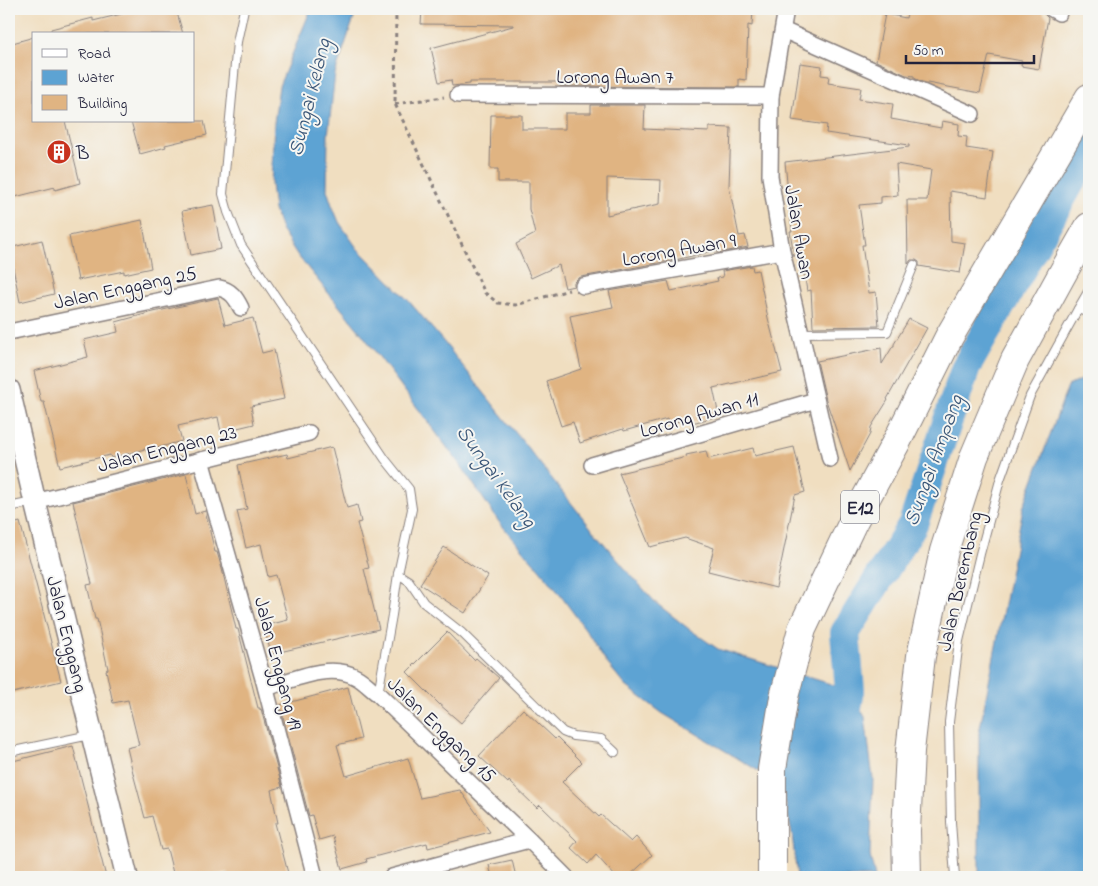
<svg xmlns="http://www.w3.org/2000/svg" width="1098" height="886" font-family="'Indie Flower',sans-serif">
<style>
.water{fill:#5da3d3;stroke:#406287}
.lines{fill:none;stroke-linecap:round;stroke-linejoin:round}
.river{stroke:#5da3d3;stroke-width:30}
.building{fill:#e0b482;fill-rule:evenodd}
.service-casing{stroke:#89807e;stroke-width:10}
.minor-casing{stroke:#89807e;stroke-width:18}
.secondary-casing{stroke:#89807e;stroke-width:24}
.motorway-casing{stroke:#89807e;stroke-width:30}
.path{stroke:#89807e;stroke-width:3;stroke-dasharray:4 4;stroke-linecap:butt}
.service{stroke:#fff;stroke-width:8}
.minor{stroke:#fff;stroke-width:15}
.secondary{stroke:#fff;stroke-width:21}
.motorway{stroke:#fff;stroke-width:28}
.labels{text-anchor:middle;stroke-width:4;stroke-linejoin:round;paint-order:stroke}
.shield{fill:#f6f6f2;stroke:#626272;stroke-width:1}
.shield-label{font-size:19px;font-weight:bold;fill:#22223b}
.street-label{font-size:20px;fill:#22223b;stroke:#f6f6f2}
.poi-label{font-size:20px;fill:#22223b;stroke:#f6f6f2;text-anchor:start}
.water-label{font-size:21px;font-style:italic;fill:#3a5678;stroke:#f6f6f2}
</style>
<rect width="100%" height="100%" fill="#f6f6f2"/>
<filter id="ink" filterUnits="userSpaceOnUse"><feTurbulence type="fractalNoise" baseFrequency=".02" numOctaves="2"/><feDisplacementMap in="SourceGraphic" scale="10" xChannelSelector="R" yChannelSelector="G"/><feConvolveMatrix kernelMatrix="1 2 1 2 8 2 1 2 1" color-interpolation-filters="sRGB"/></filter>
<filter id="wash" filterUnits="userSpaceOnUse"><feTurbulence type="fractalNoise" baseFrequency=".0096" numOctaves="4" result="noise"/><feDisplacementMap in="SourceGraphic" scale="20" xChannelSelector="R" yChannelSelector="G"/><feGaussianBlur stdDeviation="1.12" result="paint"/><feColorMatrix in="noise" values="0 0 0 0 0 0 0 0 0 0 0 0 0 0 0 0 0 1.4 0 .05"/><feComposite in="paint" operator="in"/></filter>
<g filter="url(#wash)">
<rect width="100%" height="100%" fill="#f0dec0"/>
<g class="water">
<path d="M311,9H357L335,74L328,135L327,190L332,205L339,222L357,248L408,300L443,341L591,528L628,572L656,603L689,629L718,649L850,690L865,717L873,779L870,856L875,877H797L792,834L784,794L767,776L662,713L626,686L607,663L586,630L552,584L499,522L464,470L362,334L298,256L281,230L274,210L271,184L274,123L279,86Z"/>
<path d="M1089,376V877H979V733L1023,508L1068,386Z"/>
</g>
<g class="lines">
<path class="river" d="M843,730L850,690L845,633L913,524L966,367L1089,149"/>
</g>
<g id="blocks">
<g class="building">
<path d="M142,9H176L183,34H52L51,29L93,18V21Z"/>
<path d="M428,9H753L752,26L748,25L746,80L739,79V87L560,86V82H470V84L452,86L451,80L439,82L431,48L513,26V25L421,24L422,10H428Z"/>
<path d="M908,9H1043L1044,14L1048,18L1039,69L1021,66L1022,61L989,55L980,93L922,82L914,78V76L906,75L876,61L885,14L906,18Z"/>
<path d="M34,37V121H65L80,183L55,190V187L11,198L9,189V44Z"/>
<path d="M800,63L822,66L821,75L829,76L828,83L861,88L859,99L893,104L891,119L941,128L942,121L959,124L958,136L967,137L966,148L993,152L987,197L950,191L951,241L965,243L960,273L919,266V262L916,260H911L908,264L907,200H927L931,170L896,164L898,195L881,197V203L859,205L865,245H862L869,293L876,292L879,326L813,327L811,290L807,291L801,255L794,256L790,231H792L785,162L909,147V145L826,133L827,125L792,120Z"/>
<path d="M591,105H645L644,129L709,132V127L731,128L729,186L739,236L745,235L748,247L718,253L717,250L675,260L581,277L577,279L574,282V286L565,288L559,265L531,278L516,244L535,234L529,209V182H498V169H490L491,115H522V129H565V113H591ZM607,178L661,180L660,204L607,215Z"/>
<path d="M131,121H204L207,135L165,145L166,147L140,154Z"/>
<path d="M213,205L221,249L191,255L182,211Z"/>
<path d="M142,220L151,268L124,274V271L78,280L69,236Z"/>
<path d="M42,240L54,294L20,302L9,248Z"/>
<path d="M752,266L753,271L758,270L768,318L782,372L713,388L719,416L692,423L691,418L668,424L667,419L624,431L623,429L580,443L573,422L561,426L546,381L581,369L570,316L613,307L609,291L668,281L671,291L718,281L717,278L723,277L722,271Z"/>
<path d="M218,298L225,325L253,318L262,353L274,350L284,399L251,406L254,424L221,432L218,417L178,426L182,441L146,451L145,449L111,458L110,455L60,467L44,402H41L34,371L88,357L84,340L118,332L116,322L149,313Z"/>
<path d="M909,319L927,328L887,399L888,400L871,427L870,434L850,471L826,400L817,361L881,348L882,364L893,346H894V344Z"/>
<path d="M332,447L347,508L357,505L361,522L357,523L369,568L364,569L379,629L271,654L264,626L288,620L276,575L268,577L261,544L246,548L237,511L247,509L238,465L287,454L288,458Z"/>
<path d="M794,447L805,492L795,495L776,588L708,571L714,548L685,538L650,547L619,473L687,457L686,455L706,451L708,459L753,448L755,456Z"/>
<path d="M186,474L195,514L205,511L215,552H217L222,569L236,629H238L258,708H260V710L261,709L282,787L271,790L278,823H275L289,877H229L227,872L206,877H174L167,849L161,850L152,816L145,818L134,777L127,748L139,745L128,700L113,703L106,670L108,669L97,619H95L87,585L92,584L73,502Z"/>
<path d="M20,522L61,681L9,694V525Z"/>
<path d="M444,547L488,576L465,613L420,584Z"/>
<path d="M447,632L474,660L476,658L499,678L461,723L439,704L407,672Z"/>
<path d="M348,687L361,739L337,745L346,776L408,758L420,798L460,790L490,832L428,848L427,843L366,859L367,862L342,869L333,836L319,840L312,815L309,816L280,705Z"/>
<path d="M523,709L555,739L557,737L582,762L562,782L599,817L601,815L631,842L636,837L652,855L628,877H616L596,855L588,864L571,848L577,841L540,805L537,808L509,781L508,783L479,756Z"/>
<path d="M73,746L106,877H9V762Z"/>
<path d="M512,860L516,877H492L489,865Z"/>
</g>
</g>
</g>
<g filter="url(#ink)">
<use href="#blocks" fill-opacity="0" stroke="#89807e" stroke-width="1"/>
<g class="lines">
<defs>
<g id="service">
<path d="M244,9L237,42L223,194L228,212L241,245L385,459L409,489L412,509L398,574L392,615L378,694"/>
<path d="M1078,309L1089,313"/>
<path d="M801,333L887,332L914,265"/>
<path d="M9,507L33,502"/>
<path d="M398,574L409,581L424,603L462,633L563,732L573,736L601,739L615,752"/>
<path d="M9,752L90,735"/>
<path d="M955,877L951,822L949,722L959,641L980,554L1000,480L1030,396L1078,309L1089,290"/>
</g>
<g id="minor">
<path d="M786,9L771,96L770,176L782,251L830,459"/>
<path d="M1052,9L1059,13"/>
<path d="M783,30L972,114"/>
<path d="M458,95L771,96"/>
<path d="M583,286L782,251"/>
<path d="M9,332L219,288C231,290 236,298 241,308"/>
<path d="M201,460L264,682L315,877"/>
<path d="M592,465L816,400"/>
<path d="M35,502L309,433"/>
<path d="M266,688C292,680 330,662 356,677C364,681 371,689 378,694L529,840L566,877"/>
<path d="M392,877L529,840"/>
</g>
<path id="secondary" d="M9,390L35,502L127,877"/>
<g id="motorway">
<path d="M772,877V769L784,697L802,629L853,522L898,439L949,337L1089,98"/>
<path d="M907,877L906,831L910,751L921,656L944,551L974,457L1015,360L1065,269L1089,227"/>
</g>
</defs>
<use href="#service" class="service-casing"/>
<use href="#minor" class="minor-casing"/>
<use href="#secondary" class="secondary-casing"/>
<use href="#motorway" class="motorway-casing"/>
<g class="path">
<path d="M396,9L395,104L485,293L498,303L516,305L569,290"/>
<path d="M395,104L444,97"/>
</g>
<use href="#service" class="service"/>
<use href="#minor" class="minor"/>
<use href="#secondary" class="secondary"/>
<use href="#motorway" class="motorway"/>
</g>
</g>
<defs>
<symbol id="building-disc" viewBox="-11 -11 22 22"><circle r="9.5" fill="#c8321e" stroke="#f6f6f2"/><path d="M-4-6H4V6H1V3H-1V6H-4ZM-2.5-4.3h1.7v1.8h-1.7ZM.8-4.3h1.7v1.8H.8ZM-2.5-1h1.7V.8h-1.7ZM.8-1h1.7V.8H.8Z" fill="#fff"/></symbol>
</defs>
<g fill-rule="evenodd">
<use href="#building-disc" x="45" y="138" width="28" height="28"/>
</g>
<g class="labels">
<rect class="shield" x="841" y="490.5" width="38" height="33" rx="4"/>
<g class="shield-label">
<text x="860" y="514">E12</text>
</g>
<g class="street-label">
<text x="615" y="83">Lorong Awan 7</text>
<text transform="translate(800 232) rotate(80)" y="7">Jalan Awan</text>
<text transform="translate(679 249) rotate(-10)" y="7">Lorong Awan 9</text>
<text transform="translate(125 287) rotate(-12)" y="7">Jalan Enggang 25</text>
<text transform="translate(699 414) rotate(-16)" y="7">Lorong Awan 11</text>
<text transform="translate(167 448) rotate(-14)" y="7">Jalan Enggang 23</text>
<text transform="translate(959 581) rotate(-77)" y="7">Jalan Berembang</text>
<text transform="translate(68 634) rotate(76)" y="7">Jalan Enggang</text>
<text transform="translate(279 663) rotate(75)" y="7">Jalan Enggang 19</text>
<text transform="translate(442 729) rotate(44)" y="7">Jalan Enggang 15</text>
</g>
<g class="poi-label">
<text x="76" y="159">B</text>
</g>
<g class="water-label">
<text transform="translate(309 97) rotate(-76)" y="7">Sungai Kelang</text>
<text transform="translate(933 460) rotate(-70)" y="7">Sungai Ampang</text>
<text transform="translate(497 476) rotate(54)" y="7">Sungai Kelang</text>
</g>
</g>
<rect width="1098" height="886" fill="none" stroke="#f6f6f2" stroke-width="30"/>
<rect x="32" y="32" width="162" height="90" fill="#f6f6f2" stroke="#a1a1a9"/>
<rect x="42" y="49" width="25" height="8" fill="#ffffff" stroke="#a1a1a9"/>
<text x="78" y="58" font-size="15" fill="#22223b">Road</text>
<rect x="42" y="70" width="25" height="15" fill="#5da3d3" stroke="#a1a1a9"/>
<text x="78" y="82" font-size="15" fill="#22223b">Water</text>
<rect x="42" y="95" width="25" height="15" fill="#e0b482" stroke="#a1a1a9"/>
<text x="78" y="108" font-size="15" fill="#22223b">Building</text>
<path d="M906 55v8h128v-8" fill="none" stroke="#22223b" stroke-width="2.5"/>
<text x="913" y="55" font-size="15" fill="#22223b" stroke="#f6f6f2" stroke-width="4" paint-order="stroke">50 m</text>
</svg>
